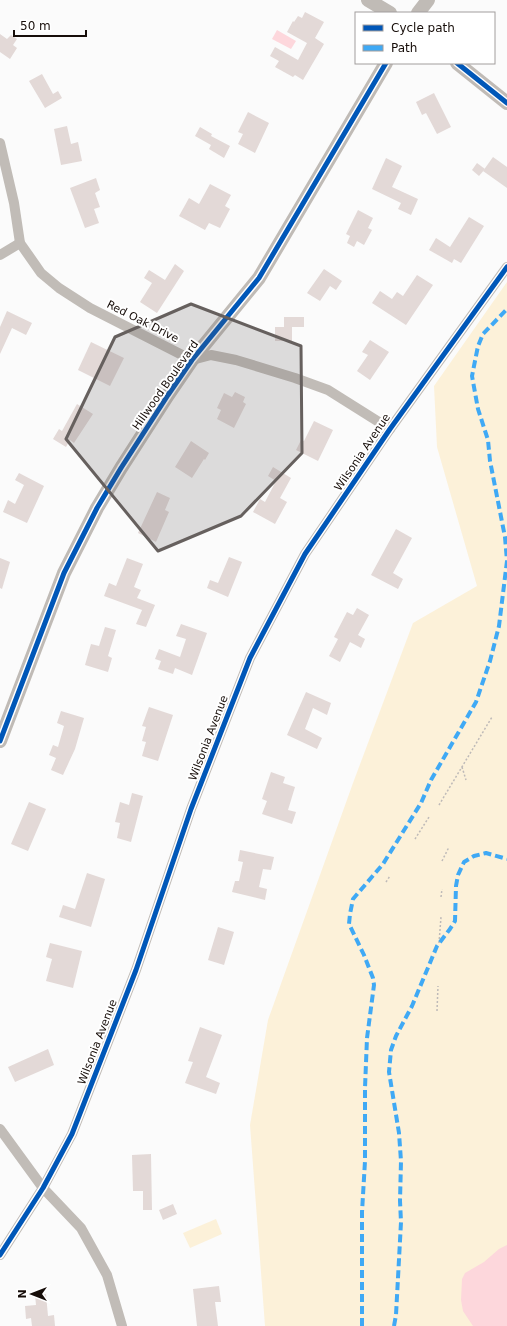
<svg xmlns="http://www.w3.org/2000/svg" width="507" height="1326" font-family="'DejaVu Sans',sans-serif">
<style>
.green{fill:#fcf1d9}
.water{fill:#fdd7dc}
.building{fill:#e3d9d7}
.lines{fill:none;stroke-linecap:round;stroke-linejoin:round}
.path{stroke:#bebab8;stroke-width:1.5;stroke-dasharray:2 2;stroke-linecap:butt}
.street{stroke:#c1bcb7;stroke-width:10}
.secondary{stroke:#c0bbb6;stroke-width:14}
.quiet{stroke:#3fa9f5;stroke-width:4;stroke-dasharray:8 4;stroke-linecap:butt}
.cycleway-casing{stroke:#fff;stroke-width:8}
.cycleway{stroke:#0057b8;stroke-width:5}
.marked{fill:#66605e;fill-opacity:0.2;stroke:#66605e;stroke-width:3;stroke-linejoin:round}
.labels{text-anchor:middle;stroke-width:4;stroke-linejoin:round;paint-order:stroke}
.street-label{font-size:11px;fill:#160d09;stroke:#fff}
</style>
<rect width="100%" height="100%" fill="#fbfbfb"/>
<g class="green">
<path d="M507,282V1326H265L250,1125L268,1020L353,783L413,623L477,586L437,447L434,386Z"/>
<path d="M216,1219L222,1234L190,1248L183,1233Z"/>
</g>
<g class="water">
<path d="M277,30L296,41L291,49L272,39Z"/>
<path d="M507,1245V1326H473L463,1311L461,1300L462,1279L465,1273L484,1262L499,1249Z"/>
</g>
<g class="building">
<path d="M305,12L324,22L315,38L324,44L303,80L295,75L293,77L275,67L279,61L270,56L275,47L298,60L307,43L287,32L293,21L294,22L298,16L302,18Z"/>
<path d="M0,34L7,39L11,35L17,39L13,45L17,48L10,59L0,52Z"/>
<path d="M42,74L53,94L58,91L62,98L45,108L29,81Z"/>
<path d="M434,93L451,127L437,134L426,113L422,115L416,102Z"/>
<path d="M248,112L269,123L255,153L238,144L243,134L238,132Z"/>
<path d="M67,126L71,144L78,142L82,161L61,165L54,129Z"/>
<path d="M200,127L212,134L211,136L230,146L224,158L209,149L211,145L195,136Z"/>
<path d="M493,157L507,167V188L483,171Z"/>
<path d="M386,158L402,166L392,187L418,199L411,215L398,209L401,203L372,189Z"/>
<path d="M477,163L485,169L479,176L472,170Z"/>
<path d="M96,178L100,190L95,193L100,207L94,209L99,223L85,228L70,188Z"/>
<path d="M210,184L231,195L225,206L230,209L220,228L209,223L205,230L179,216L189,198L199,204Z"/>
<path d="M358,210L373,218L368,228L372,230L364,245L357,241L354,247L347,243L350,236L346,234Z"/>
<path d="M469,217L484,226L461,263L454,259L452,263L429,250L436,238L450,247Z"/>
<path d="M175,264L184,271L157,313L140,302L152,283L144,278L149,270L165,280Z"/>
<path d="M324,269L342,281L336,290L330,286L320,301L307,293Z"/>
<path d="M417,275L433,285L406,325L372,303L380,291L392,299L397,292L403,296Z"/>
<path d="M7,311L32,323L26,335L12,328L0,354V327Z"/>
<path d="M284,317H304V327H292V341H275V327H284Z"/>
<path d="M370,340L389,352L370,380L357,371L368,355L362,352Z"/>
<path d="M91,342L124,358L110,386L78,370Z"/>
<path d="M235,392L245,397L243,402L246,404L234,428L217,419L221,410L217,408L224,393L232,397Z"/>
<path d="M77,404L93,414L74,443L70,440L66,447L53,439L59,429L62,431Z"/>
<path d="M314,421L333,430L318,461L296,450L301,440L304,441Z"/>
<path d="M191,441L209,453L205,460L204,459L192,478L175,467Z"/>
<path d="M273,467L291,478L280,498L287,502L275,524L253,512L260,499L265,502L276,481L268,476Z"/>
<path d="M19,473L44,486L27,523L3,512L8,500L15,504L24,485L15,480Z"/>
<path d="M157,492L170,498L165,510L169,512L156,542L138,533Z"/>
<path d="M396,529L412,538L393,573L403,579L398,589L371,575Z"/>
<path d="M229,557L242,562L228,597L207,588L210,580L218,583Z"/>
<path d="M0,558L10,562L2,589L0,588Z"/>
<path d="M127,558L143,564L134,587L141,590L137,598L155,605L146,627L136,624L142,610L104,596L109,583L116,586Z"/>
<path d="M357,608L369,615L358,635L365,639L361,648L350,642L340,662L329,656L338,639L334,637L347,612L353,615Z"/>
<path d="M181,624L207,633L192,675L175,668L173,674L158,669L161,661L155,659L159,649L180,657L186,639L176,636Z"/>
<path d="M105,627L116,630L108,656L112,658L108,672L85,665L91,644L99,646Z"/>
<path d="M306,692L331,703L327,715L313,708L305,729L322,738L317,749L287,735Z"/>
<path d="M149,707L173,715L158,761L142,756L146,742L142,741L146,727L142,726Z"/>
<path d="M61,711L84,718L75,749L63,775L51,770L56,758L49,755L53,745L58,747L64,726L57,723Z"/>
<path d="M271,772L285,777L283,783L295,787L288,810L296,812L292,824L262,814L267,801L262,799Z"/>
<path d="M132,793L143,796L131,842L117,838L120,823L115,822L120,802L129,805Z"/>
<path d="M29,802L46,809L28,851L11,844Z"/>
<path d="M240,850L274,857L271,870L263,869L259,887L267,889L265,900L232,892L235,881H239L243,862L238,861Z"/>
<path d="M87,873L105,879L91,927L59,917L63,905L75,909Z"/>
<path d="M218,927L234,932L224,965L208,960Z"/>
<path d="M50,943L82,951L73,988L46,981L52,959L46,957Z"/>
<path d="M200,1027L222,1035L206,1077L220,1083L216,1094L185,1083L193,1062L188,1061Z"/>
<path d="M48,1049L54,1065L15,1082L8,1067Z"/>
<path d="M151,1154L152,1210H143V1191H133L132,1155Z"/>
<path d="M173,1204L177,1214L163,1220L159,1210Z"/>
<path d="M219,1286L221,1302H215L218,1326H197L193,1289Z"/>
<path d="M46,1294L48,1316L54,1315L55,1326H32L31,1318L26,1319L25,1306L36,1305L35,1295Z"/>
</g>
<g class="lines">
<g class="path">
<path d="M462,767L466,780"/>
<path d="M439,805L492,717"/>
<path d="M415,839L429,817"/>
<path d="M442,861L449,847"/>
<path d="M386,882L390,876"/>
<path d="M441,897L442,889"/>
<path d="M439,943L441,917"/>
<path d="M437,1011L438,986"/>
</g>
<g class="street">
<path d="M0,143L14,203L20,243L41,273L59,288L90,308L192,360L211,355L236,360L295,378L328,390L390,429"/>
<path d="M0,255L20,243"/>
<path d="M0,1129L43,1188L81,1228L107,1275L122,1326"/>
<path d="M0,1255L43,1188L72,1134L136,970L191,809L250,658L305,554L390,429L507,267"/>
</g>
<g class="secondary">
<path d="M368,0L390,13"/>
<path d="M418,13L428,0"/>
<path d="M457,63L507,103"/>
<path d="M0,741L64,573L97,508L121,468L168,395L192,360L259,278L386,63"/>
</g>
<g class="quiet">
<path d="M362,1326V1212L365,1161V1088L367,1038L374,985L373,978L364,955L349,924L350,914L353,899L383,864L421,803L431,780L476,702L490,661L499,626L507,561L505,537L490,461L488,440L478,409L472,376L478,346L483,334L507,309"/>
<path d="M394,1326L396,1315L401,1222L400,1201L401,1161L399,1133L389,1072L391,1050L396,1036L412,1006L437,946L450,929L455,921L456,886L458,875L464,862L474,856L486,853L507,859"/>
</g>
<defs>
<g id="cycleway">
<path d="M457,63L507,103"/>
<path d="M0,741L64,573L97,508L121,468L168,395L192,360L259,278L386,63"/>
<path d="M0,1255L43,1188L72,1134L136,970L191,809L250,658L305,554L390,429L507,267"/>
</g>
</defs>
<use href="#cycleway" class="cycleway-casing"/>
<use href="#cycleway" class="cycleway"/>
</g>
<path class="marked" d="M191,304L301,346L302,453L241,516L158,551L66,439L115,337Z"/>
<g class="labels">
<g class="street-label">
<text transform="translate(143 321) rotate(27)" y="4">Red Oak Drive</text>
<text transform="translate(165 385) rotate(-55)" y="4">Hillwood Boulevard</text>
<text transform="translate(362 452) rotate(-56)" y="4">Wilsonia Avenue</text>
<text transform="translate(208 738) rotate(-69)" y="4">Wilsonia Avenue</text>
<text transform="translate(97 1042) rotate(-69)" y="4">Wilsonia Avenue</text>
</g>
</g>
<rect x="355" y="12" width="140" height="52" fill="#ffffff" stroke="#a29e9d"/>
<rect x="363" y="25" width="20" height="6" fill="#0057b8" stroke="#a29e9d"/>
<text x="391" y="32" font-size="12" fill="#160d09">Cycle path</text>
<rect x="363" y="45" width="20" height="6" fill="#3fa9f5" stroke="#a29e9d"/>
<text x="391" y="52" font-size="12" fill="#160d09">Path</text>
<g transform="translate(32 1294) rotate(270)" stroke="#ffffff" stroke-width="3" paint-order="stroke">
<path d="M0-3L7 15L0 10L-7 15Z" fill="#160d09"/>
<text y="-6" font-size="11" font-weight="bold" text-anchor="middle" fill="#160d09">N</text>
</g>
<path d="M14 30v6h72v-6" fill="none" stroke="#160d09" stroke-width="2"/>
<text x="20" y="30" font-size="12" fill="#160d09" stroke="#ffffff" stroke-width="3" paint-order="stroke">50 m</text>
</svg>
